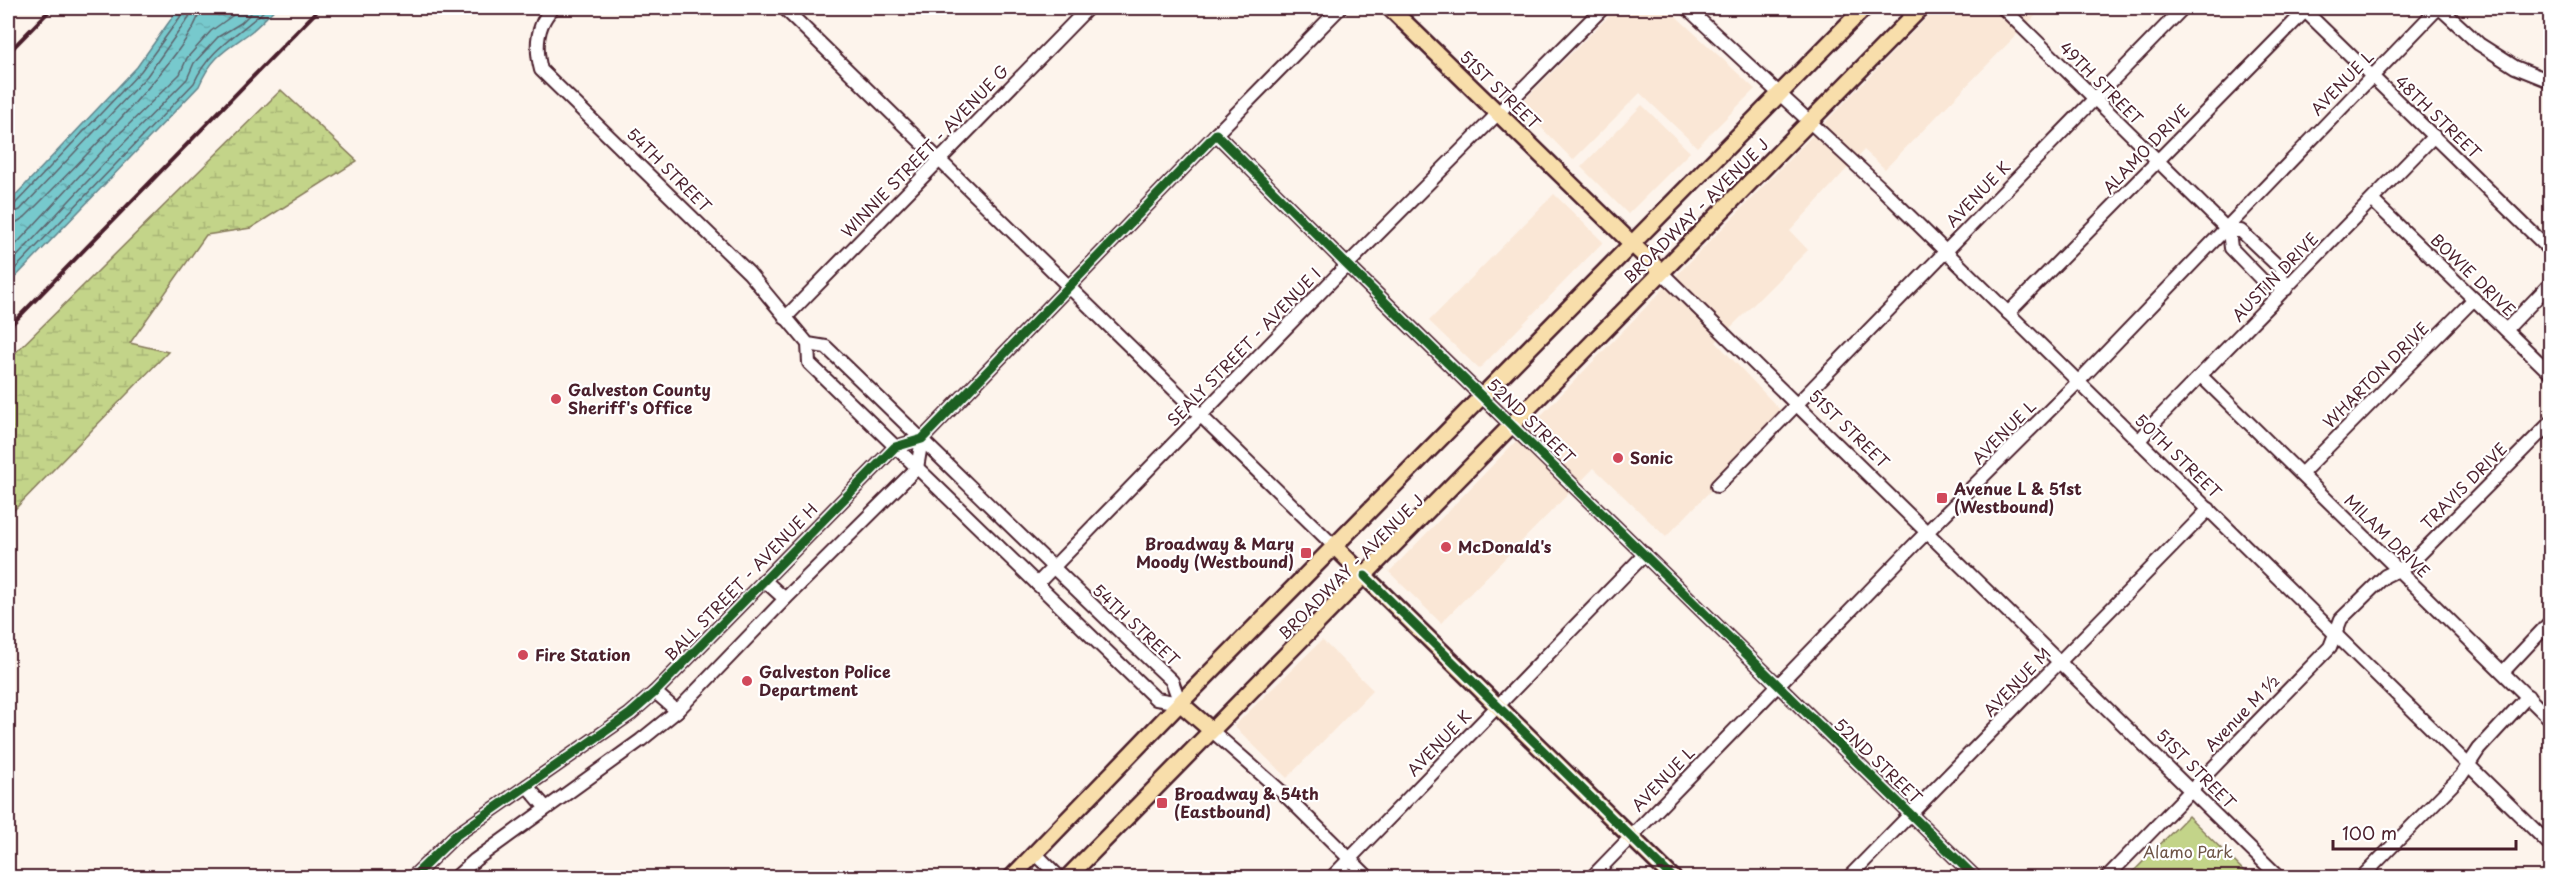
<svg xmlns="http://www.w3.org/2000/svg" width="2558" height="885" font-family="'Playpen Sans',sans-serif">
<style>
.built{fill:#fae7d6}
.green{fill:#c3d489;stroke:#867a5a;stroke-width:1.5}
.wetland{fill:url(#wetland-marsh);stroke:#867a5a;stroke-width:1.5}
.water{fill:url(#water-ripples);stroke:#65858c;stroke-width:1.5}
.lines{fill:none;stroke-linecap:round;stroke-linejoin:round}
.shore{stroke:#5c636c;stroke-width:1.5}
.minor-casing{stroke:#4a1f2b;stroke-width:16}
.major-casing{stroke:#4a1f2b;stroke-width:20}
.minor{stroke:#fff;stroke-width:12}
.major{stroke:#f8deab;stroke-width:15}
.rail{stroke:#4a1f2b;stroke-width:4}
.cycleway-casing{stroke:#fff;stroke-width:13}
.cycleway{stroke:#1b5e20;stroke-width:9}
.poi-dot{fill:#d1495b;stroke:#fff;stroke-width:2}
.labels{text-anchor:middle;stroke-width:4.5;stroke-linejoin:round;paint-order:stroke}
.street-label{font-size:16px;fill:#4a1f2b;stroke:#fff}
.poi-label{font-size:16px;font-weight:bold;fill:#4a1f2b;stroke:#fff;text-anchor:start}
.park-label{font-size:16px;fill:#6e5547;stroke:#fff}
</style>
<defs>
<pattern id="wetland-marsh" width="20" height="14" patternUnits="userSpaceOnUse" patternTransform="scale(1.5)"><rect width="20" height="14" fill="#c3d489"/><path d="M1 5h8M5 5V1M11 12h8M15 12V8" fill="none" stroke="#a9b676"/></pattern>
<pattern id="water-ripples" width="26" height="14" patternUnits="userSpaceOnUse" patternTransform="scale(1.5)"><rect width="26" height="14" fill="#77c9cd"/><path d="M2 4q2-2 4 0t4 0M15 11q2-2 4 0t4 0" fill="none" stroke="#68acb0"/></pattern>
</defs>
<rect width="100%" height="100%" fill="#fdf4ec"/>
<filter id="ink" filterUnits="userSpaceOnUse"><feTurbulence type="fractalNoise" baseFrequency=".0167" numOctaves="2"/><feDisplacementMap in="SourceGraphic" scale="12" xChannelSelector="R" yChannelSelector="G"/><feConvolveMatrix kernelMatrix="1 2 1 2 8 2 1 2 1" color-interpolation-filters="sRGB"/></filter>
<g filter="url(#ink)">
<g class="built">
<path d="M1617,8H1667L1755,89L1697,147L1640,93L1573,160L1519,105Z"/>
<path d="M1936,8H2043L1885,169L1864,150L1790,231L1808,250L1716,342L1784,414L1666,537L1594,468L1441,623L1389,572Z"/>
<path d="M1642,105L1690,152L1628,214L1581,167Z"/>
<path d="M1554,194L1603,242L1479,369L1429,321Z"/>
<path d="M1322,640L1373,690L1287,778L1234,726Z"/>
</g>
<path class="green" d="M2188,816L2250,877H2128Z"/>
<path class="wetland" d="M281,90L357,161L251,228L206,235L130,343L168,352L14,510L8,511V360Z"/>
<path class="water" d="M179,8H276C267,16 258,27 248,34C224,51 211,58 199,86L8,285V203L137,67Z"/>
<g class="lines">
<g class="shore">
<path d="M8,207L14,205L141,71L183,13L184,8"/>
<path d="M8,215L20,210L147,76L189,17L191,8"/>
<path d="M8,224L17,222L25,217C58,184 199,46 200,8"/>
<path d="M8,253L108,145L180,74L187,58L211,31L243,8"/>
<path d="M8,266L115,152L187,79L194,63L218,37L241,23L256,8"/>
<path d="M8,276L194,83C210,47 240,34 267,8"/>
</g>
<defs>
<g id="minor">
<path d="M553,8C536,25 535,47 541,70L749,273L808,344L809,363L1156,699L1180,703L1172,681C1055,571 942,458 826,347L808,344"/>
<path d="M784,8L1335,547"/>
<path d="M1687,8L1880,187L2550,845"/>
<path d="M2003,8L2229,231L2231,248L2264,282L2282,285L2286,289"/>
<path d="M2302,8L2550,250"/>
<path d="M2440,8L2479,44L2515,67L2550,81"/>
<path d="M1216,134L1340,8"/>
<path d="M2372,200L2550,373"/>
<path d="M2229,231H2241L2281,269L2282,285"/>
<path d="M1661,272L2280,878"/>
<path d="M2008,313L2308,8"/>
<path d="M785,318L1088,8"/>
<path d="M2506,330L2550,284"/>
<path d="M2201,376L2550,719"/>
<path d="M2139,441L2152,425L2434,136"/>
<path d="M2301,474L2474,299"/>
<path d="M1717,486L2183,8"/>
<path d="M764,580L785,599"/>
<path d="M1037,584L1347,265L1603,8"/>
<path d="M2503,672L2550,622"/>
<path d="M655,692L677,711"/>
<path d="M1211,730L1284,794L1369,878"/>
<path d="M527,786L546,808"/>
<path d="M1035,853L1060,878"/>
<path d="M412,878L455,836L630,714L655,692L895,447L922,439L1216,134L1347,265L1976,878"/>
<path d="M455,878L475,860L641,740L677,711L785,599L917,468L922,439"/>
<path d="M1331,878L1645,554"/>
<path d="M1591,878L1914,545L2078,382L2438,8"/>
<path d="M1848,878L2209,509"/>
<path d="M2106,878L2330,647L2341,619L2385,576L2410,564L2550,423"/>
<path d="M2361,878L2461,776L2479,749L2528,696"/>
</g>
<g id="major">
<path d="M1390,8L1661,272"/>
<path d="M1335,547L1673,878"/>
<path d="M1180,703L1211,730"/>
<path d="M1011,878L1180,703L1864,8"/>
<path d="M1067,878L1921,8"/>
</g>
</defs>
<use href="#minor" class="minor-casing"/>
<use href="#major" class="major-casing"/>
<use href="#minor" class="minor"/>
<use href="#major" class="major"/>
<g class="rail">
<path d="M8,53L52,8"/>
<path d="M8,328L320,8"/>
</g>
<defs>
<g id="cycleway">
<path d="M1365,576L1673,878"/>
<path d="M412,878L455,836L630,714L655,692L895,447L922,439L1216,134L1347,265L1976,878"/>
</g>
</defs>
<use href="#cycleway" class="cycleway-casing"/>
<use href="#cycleway" class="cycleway"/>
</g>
</g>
<g class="poi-dot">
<circle cx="556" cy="399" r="6"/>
<circle cx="1618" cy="458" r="6"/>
<rect x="1936" y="492" width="12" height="12" rx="3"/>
<circle cx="1446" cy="547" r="6"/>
<rect x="1300" y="547" width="12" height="12" rx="3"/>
<circle cx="523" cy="655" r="6"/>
<circle cx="747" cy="681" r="6"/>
<rect x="1156" y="797" width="12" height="12" rx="3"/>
</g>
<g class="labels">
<g class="street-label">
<text transform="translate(2101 83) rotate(45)" y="6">49TH STREET</text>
<text transform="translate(2342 83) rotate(-46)" y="6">AVENUE L</text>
<text transform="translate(1500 90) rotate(44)" y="6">51ST STREET</text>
<text transform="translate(2438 117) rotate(44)" y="6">48TH STREET</text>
<text transform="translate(2146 149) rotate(-46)" y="6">ALAMO DRIVE</text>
<text transform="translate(925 151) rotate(-46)" y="6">WINNIE STREET - AVENUE G</text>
<text transform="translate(669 170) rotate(45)" y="6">54TH STREET</text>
<text transform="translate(1978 194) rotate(-46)" y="6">AVENUE K</text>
<text transform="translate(1696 211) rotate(-45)" y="6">BROADWAY - AVENUE J</text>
<text transform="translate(2473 275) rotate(44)" y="6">BOWIE DRIVE</text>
<text transform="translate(2275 277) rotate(-46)" y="6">AUSTIN DRIVE</text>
<text transform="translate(1244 347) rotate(-46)" y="6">SEALY STREET - AVENUE I</text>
<text transform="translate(2376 375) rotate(-45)" y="6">WHARTON DRIVE</text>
<text transform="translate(1531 421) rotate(44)" y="6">52ND STREET</text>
<text transform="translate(1849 429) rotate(44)" y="6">51ST STREET</text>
<text transform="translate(2004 432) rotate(-45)" y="6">AVENUE L</text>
<text transform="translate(2178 456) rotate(44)" y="6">50TH STREET</text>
<text transform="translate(2464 486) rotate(-45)" y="6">TRAVIS DRIVE</text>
<text transform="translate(2387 536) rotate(44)" y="6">MILAM DRIVE</text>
<text transform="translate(1351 567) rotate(-45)" y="6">BROADWAY - AVENUE J</text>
<text transform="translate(741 582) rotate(-46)" y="6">BALL STREET - AVENUE H</text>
<text transform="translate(1136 625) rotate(43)" y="6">54TH STREET</text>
<text transform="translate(2017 682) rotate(-46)" y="6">AVENUE M</text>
<text transform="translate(2242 713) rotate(-46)" y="6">Avenue M ½</text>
<text transform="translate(1439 743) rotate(-46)" y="6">AVENUE K</text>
<text transform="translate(1878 761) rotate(44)" y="6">52ND STREET</text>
<text transform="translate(2196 769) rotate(45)" y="6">51ST STREET</text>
<text transform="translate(1663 779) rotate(-46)" y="6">AVENUE L</text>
</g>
<g class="poi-label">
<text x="568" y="396">Galveston County<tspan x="568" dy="18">Sheriff's Office</tspan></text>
<text x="1630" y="464">Sonic</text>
<text x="1954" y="495">Avenue L &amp; 51st<tspan x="1954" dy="18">(Westbound)</tspan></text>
<text x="1294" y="550" text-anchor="end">Broadway &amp; Mary<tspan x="1294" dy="18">Moody (Westbound)</tspan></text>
<text x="1458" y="553">McDonald's</text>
<text x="535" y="661">Fire Station</text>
<text x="759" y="678">Galveston Police<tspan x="759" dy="18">Department</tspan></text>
<text x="1174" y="800">Broadway &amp; 54th<tspan x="1174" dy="18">(Eastbound)</tspan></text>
</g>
<g class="park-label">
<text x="2188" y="858">Alamo Park</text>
</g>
</g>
<rect width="2558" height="885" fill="none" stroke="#fff" stroke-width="30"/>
<rect x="15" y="15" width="2528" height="855" fill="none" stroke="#4a1f2b" stroke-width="2" filter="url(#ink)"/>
<path d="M2333 840v9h183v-9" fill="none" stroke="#4a1f2b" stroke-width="3"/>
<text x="2342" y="840" font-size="18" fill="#4a1f2b" stroke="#ffffff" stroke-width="4.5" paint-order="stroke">100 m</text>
</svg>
